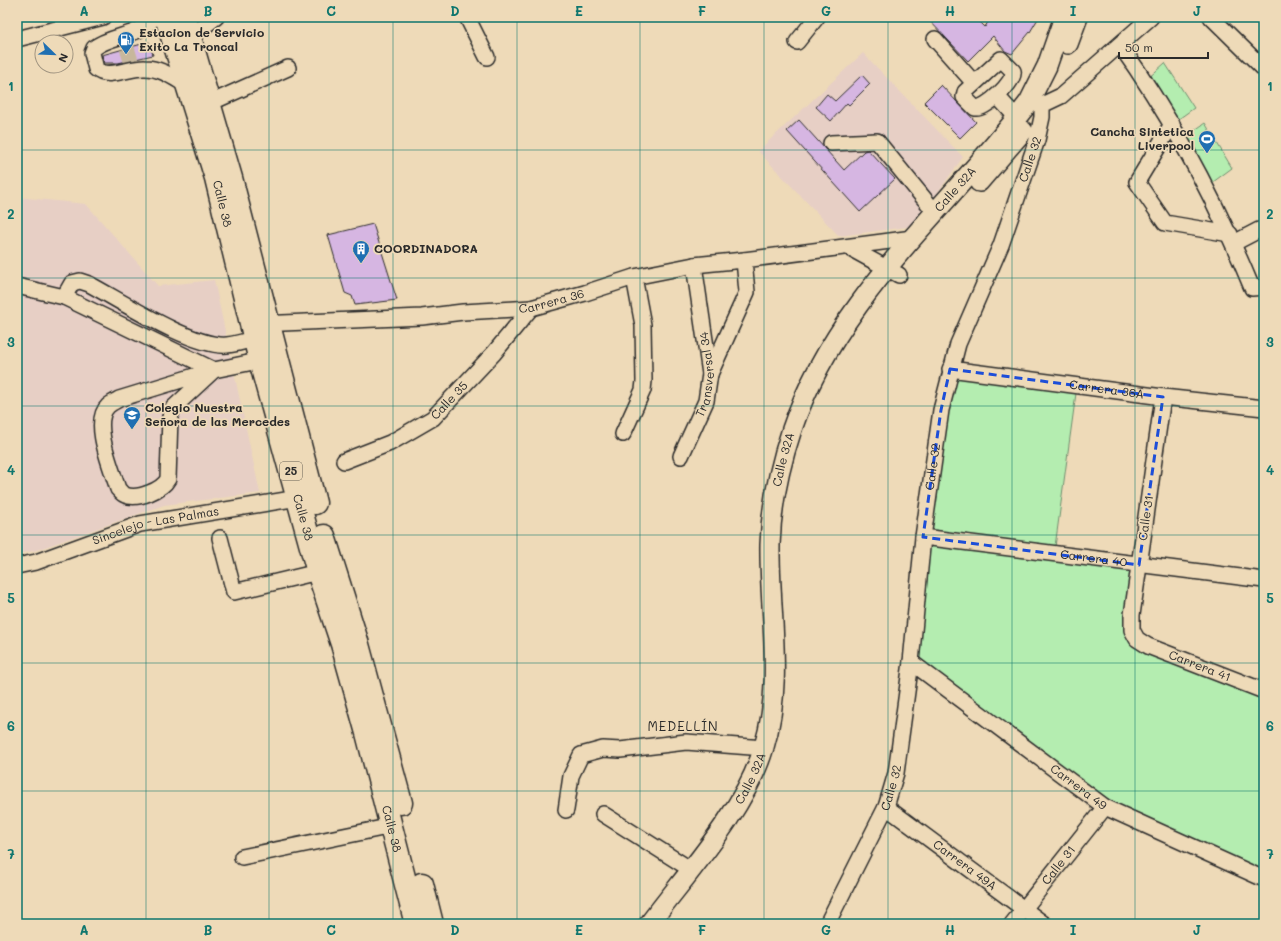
<svg xmlns="http://www.w3.org/2000/svg" width="1281" height="941" font-family="Mali,sans-serif">
<style>
.built{fill:#e7cfc5}
.green{fill:#b4edb0;stroke:#708c6e}
.building{fill:#d6b6e2;stroke:#2b2b2b}
.lines{fill:none;stroke-linecap:round;stroke-linejoin:round}
.minor-tunnel{stroke:#c7b79c;stroke-width:15;stroke-dasharray:15 8;stroke-linecap:butt}
.minor-casing{stroke:#2b2b2b;stroke-width:18}
.major-casing{stroke:#2b2b2b;stroke-width:22}
.highway-casing{stroke:#2b2b2b;stroke-width:25}
.minor{stroke:#eedab8;stroke-width:15}
.major{stroke:#eedab8;stroke-width:19}
.highway{stroke:#eedab8;stroke-width:22}
.marked{fill:none;stroke:#1d4ed8;stroke-width:3;stroke-dasharray:8 5;stroke-linejoin:round}
.grid{fill:none;stroke:#0f766e;stroke-width:1;stroke-opacity:0.55}
.labels{text-anchor:middle;stroke-width:3.5;stroke-linejoin:round;paint-order:stroke}
.shield{fill:#eedab8;stroke:#666055;stroke-width:1}
.shield-label{font-size:11px;font-weight:bold;fill:#2b2b2b}
.poi-label{font-size:12px;font-weight:bold;fill:#2b2b2b;stroke:#eedab8;text-anchor:start}
.street-label{font-size:12px;fill:#2b2b2b;stroke:#eedab8}
.neighbourhood-label{font-size:13px;letter-spacing:1px;fill:#2b2b2b;stroke:#eedab8}
.neatline{fill:none;stroke:#0f766e;stroke-width:1.5}
.grid-label{font-size:13px;text-anchor:middle;font-weight:bold;fill:#0f766e}
</style>
<rect width="100%" height="100%" fill="#eedab8"/>
<filter id="ink" filterUnits="userSpaceOnUse"><feTurbulence type="fractalNoise" baseFrequency=".025" numOctaves="2"/><feDisplacementMap in="SourceGraphic" scale="8" xChannelSelector="R" yChannelSelector="G"/><feConvolveMatrix kernelMatrix="1 2 1 2 8 2 1 2 1" color-interpolation-filters="sRGB"/></filter>
<g filter="url(#ink)">
<g class="built">
<path d="M863,53L963,157L914,226L839,236L758,151Z"/>
<path d="M17,197L86,204L158,286L214,280L260,493L164,505L34,551L17,554Z"/>
</g>
<g class="green">
<path d="M1165,63L1194,108L1173,123L1146,80Z"/>
<path d="M1205,123L1232,168L1209,185L1182,139Z"/>
<path d="M950,369L1077,386L1054,554L1139,565L1137,639L1264,691V879L1105,807L911,662Z"/>
</g>
<g class="building">
<path d="M926,17H975L985,27L991,17H1039L1030,32L1012,54L1005,51L993,36L968,61Z"/>
<path d="M149,42L153,55L118,63H104L102,55Z"/>
<path d="M862,75L870,84L849,105L847,103L831,121L816,107L827,94L835,101Z"/>
<path d="M941,85L976,122L960,138L924,102Z"/>
<path d="M799,120L844,170L864,151L868,150L895,179L860,212L787,131Z"/>
<path d="M373,224L397,300L355,305L352,296L345,293L328,235Z"/>
</g>
<g class="lines">
<path class="minor-tunnel" d="M127,48L131,61"/>
<defs>
<g id="minor">
<path d="M154,17C141,37 112,34 94,48L92,53L96,69C107,80 131,67 145,68C161,68 174,78 188,86"/>
<path d="M467,17L487,57"/>
<path d="M1211,17L1264,69"/>
<path d="M190,37L216,17"/>
<path d="M17,39L103,17"/>
<path d="M935,39L974,83"/>
<path d="M797,42L817,17"/>
<path d="M1120,45C1174,121 1217,203 1252,288L1264,287"/>
<path d="M1001,59L1013,71C1016,81 985,110 975,108L964,97L965,92Z"/>
<path d="M997,96L1017,118"/>
<path d="M210,103L288,68"/>
<path d="M1172,124L1137,182L1165,223L1230,234"/>
<path d="M831,143L877,141L935,212"/>
<path d="M1234,243L1259,230L1264,231"/>
<path d="M848,247L899,275"/>
<path d="M17,286L64,297L214,370"/>
<path d="M64,297L72,283L80,281L89,284C121,301 193,348 227,345C239,344 252,339 263,336"/>
<path id="s1" d="M260,324L422,317L463,312L531,308L585,293L634,277L694,265L744,260L913,238"/>
<path id="s2" d="M950,369L1163,397L1264,408"/>
<path d="M214,370L173,408L170,417L168,479C162,490 138,500 125,495C122,494 120,491 118,489C112,469 91,422 108,406C111,403 116,401 119,399L214,370L268,359"/>
<path d="M710,374L747,292L744,260"/>
<path id="s3" d="M1163,397L1132,615V630L1137,639L1148,646L1264,691"/>
<path d="M623,434L643,390L644,381L643,325L634,277"/>
<path id="s4" d="M681,456L706,401L710,374L694,265"/>
<path id="s5" d="M344,461L390,443L433,418L494,353L531,308"/>
<path id="s6" d="M923,537L1264,580"/>
<path d="M220,538L234,592L318,572"/>
<path id="s7" d="M17,566L36,562L140,524L298,498"/>
<path id="s8" d="M911,662L1105,807L1264,879"/>
<path id="s9" d="M886,807L1044,924"/>
<path d="M566,810L571,776L581,755L603,749L620,750L686,742L764,748"/>
<path d="M603,814L690,869"/>
<path d="M242,857L392,826"/>
<path id="s10" d="M827,924L886,807L896,773L911,662L923,537L941,410L958,344L1001,245L1037,140L1042,117V105L1061,96L1151,17"/>
<path id="s11" d="M1012,924L1105,807"/>
</g>
<g id="major">
<path d="M1068,44L1078,17"/>
<path d="M979,182L1023,131"/>
<path id="s12" d="M649,924C688,872 746,809 764,747C784,681 769,612 770,545C771,506 780,465 792,429C836,298 948,209 1029,102L1047,66L1064,17"/>
</g>
<g id="highway">
<path id="s13" d="M166,17L216,178L260,361L318,572L342,644L367,733L416,924"/>
<path d="M184,17L231,178L315,503"/>
<path d="M324,536L357,641L401,803"/>
<path d="M422,884L432,924"/>
</g>
</defs>
<use href="#minor" class="minor-casing"/>
<use href="#major" class="major-casing"/>
<use href="#highway" class="highway-casing"/>
<use href="#minor" class="minor"/>
<use href="#major" class="major"/>
<use href="#highway" class="highway"/>
</g>
</g>
<path class="marked" d="M950,369L1163,397L1139,565L923,537L941,410Z"/>
<path class="grid" d="M146,17V924M269,17V924M393,17V924M517,17V924M640,17V924M764,17V924M888,17V924M1012,17V924M1135,17V924M17,150H1264M17,278H1264M17,406H1264M17,535H1264M17,663H1264M17,791H1264"/>
<defs>
<symbol id="fuel-pin" viewBox="-11 -11 22 30"><path d="M0 17L-7.5 6A9.5 9.5 0 1 1 7.5 6Z" fill="#1f6fb2" stroke="#eedab8"/><path d="M-5.5-6h7V0h2V4h1.3V-2.5L3-4.5l.8-.8L6-3V5H2.5V1h-1V6h-7ZM-4.2-4.7v3.2H.2V-4.7Z" fill="#fff"/></symbol>
<symbol id="stadium-pin" viewBox="-11 -11 22 30"><path d="M0 17L-7.5 6A9.5 9.5 0 1 1 7.5 6Z" fill="#1f6fb2" stroke="#eedab8"/><path d="M0-5a6.5 5 0 1 0 0 10a6.5 5 0 1 0 0-10ZM-3.5-1.8h7v3.6h-7Z" fill="#fff"/></symbol>
<symbol id="building-pin" viewBox="-11 -11 22 30"><path d="M0 17L-7.5 6A9.5 9.5 0 1 1 7.5 6Z" fill="#1f6fb2" stroke="#eedab8"/><path d="M-4-6H4V6H1V3H-1V6H-4ZM-2.5-4.3h1.7v1.8h-1.7ZM.8-4.3h1.7v1.8H.8ZM-2.5-1h1.7V.8h-1.7ZM.8-1h1.7V.8H.8Z" fill="#fff"/></symbol>
<symbol id="school-pin" viewBox="-11 -11 22 30"><path d="M0 17L-7.5 6A9.5 9.5 0 1 1 7.5 6Z" fill="#1f6fb2" stroke="#eedab8"/><path d="M0-5L7-2L0 1L-7-2ZM-4 1L0 2.5L4 1V4Q0 6-4 4Z" fill="#fff"/></symbol>
</defs>
<g fill-rule="evenodd">
<use href="#fuel-pin" x="116" y="30" width="20" height="27"/>
<use href="#stadium-pin" x="1197" y="129" width="20" height="27"/>
<use href="#building-pin" x="351" y="239" width="20" height="27"/>
<use href="#school-pin" x="122" y="405" width="20" height="27"/>
</g>
<g class="labels">
<rect class="shield" x="280" y="462" width="22" height="18" rx="3"/>
<g class="shield-label">
<text x="291" y="475">25</text>
</g>
<g class="poi-label">
<text x="139" y="37">Estacion de Servicio<tspan x="139" dy="14">Exito La Troncal</tspan></text>
<text x="1194" y="136" text-anchor="end">Cancha Sintetica<tspan x="1194" dy="14">Liverpool</tspan></text>
<text x="374" y="253">COORDINADORA</text>
<text x="145" y="412">Colegio Nuestra<tspan x="145" dy="14">Señora de las Mercedes</tspan></text>
</g>
<g class="street-label">
<text dy="4" stroke="none"><textPath href="#s10" startOffset="799">Calle 32</textPath></text>
<text dy="4" stroke="none"><textPath href="#s12" startOffset="826">Calle 32A</textPath></text>
<text dy="4" stroke="none"><textPath href="#s13" startOffset="195">Calle 38</textPath></text>
<text dy="4" stroke="none"><textPath href="#s1" startOffset="293">Carrera 36</textPath></text>
<text dy="4" stroke="none"><textPath href="#s4" startOffset="87">Transversal 34</textPath></text>
<text dy="4" stroke="none"><textPath href="#s2" startOffset="158">Carrera 36A</textPath></text>
<text dy="4" stroke="none"><textPath href="#s5" startOffset="123">Calle 35</textPath></text>
<text dy="4" stroke="none"><textPath href="#s12" startOffset="502">Calle 32A</textPath></text>
<text dy="4" stroke="none"><textPath href="#s10" startOffset="475">Calle 32</textPath></text>
<text dy="4" stroke="none"><textPath href="#s13" startOffset="519">Calle 38</textPath></text>
<text transform="translate(1146 518) rotate(-82)" y="4">Calle 31</text>
<text dy="4" stroke="none"><textPath href="#s7" startOffset="145">Sincelejo - Las Palmas</textPath></text>
<text dy="4" stroke="none"><textPath href="#s6" startOffset="172">Carrera 40</textPath></text>
<text dy="4" stroke="none"><textPath href="#s3" startOffset="314">Carrera 41</textPath></text>
<text dy="4" stroke="none"><textPath href="#s12" startOffset="178">Calle 32A</textPath></text>
<text dy="4" stroke="none"><textPath href="#s8" startOffset="209">Carrera 49</textPath></text>
<text dy="4" stroke="none"><textPath href="#s10" startOffset="151">Calle 32</textPath></text>
<text dy="4" stroke="none"><textPath href="#s13" startOffset="843">Calle 38</textPath></text>
<text dy="4" stroke="none"><textPath href="#s9" startOffset="98">Carrera 49A</textPath></text>
<text dy="4" stroke="none"><textPath href="#s11" startOffset="75">Calle 31</textPath></text>
</g>
<g class="neighbourhood-label">
<text x="683" y="731">MEDELLÍN</text>
</g>
</g>
<rect width="1281" height="941" fill="none" stroke="#eedab8" stroke-width="44"/>
<g transform="translate(54 54) rotate(113)"><circle r="19" fill="#eedab8" stroke="#a09480"/>
<path d="M0-3L7 15L0 10L-7 15Z" fill="#1f6fb2"/>
<text y="-6" font-size="11" font-weight="bold" text-anchor="middle" fill="#2b2b2b">N</text>
</g>
<path d="M1119 52v6h89v-6" fill="none" stroke="#2b2b2b" stroke-width="2"/>
<text x="1125" y="52" font-size="12" fill="#2b2b2b" stroke="#eedab8" stroke-width="3" paint-order="stroke">50 m</text>
<rect x="22" y="22" width="1237" height="897" class="neatline"/>
<g class="grid-label">
<text x="84" y="16">A</text>
<text x="208" y="16">B</text>
<text x="331" y="16">C</text>
<text x="455" y="16">D</text>
<text x="579" y="16">E</text>
<text x="702" y="16">F</text>
<text x="826" y="16">G</text>
<text x="950" y="16">H</text>
<text x="1073" y="16">I</text>
<text x="1197" y="16">J</text>
<text x="11" y="91">1</text>
<text x="1270" y="91">1</text>
<text x="11" y="219">2</text>
<text x="1270" y="219">2</text>
<text x="11" y="347">3</text>
<text x="1270" y="347">3</text>
<text x="11" y="475">4</text>
<text x="1270" y="475">4</text>
<text x="11" y="603">5</text>
<text x="1270" y="603">5</text>
<text x="11" y="731">6</text>
<text x="1270" y="731">6</text>
<text x="11" y="859">7</text>
<text x="1270" y="859">7</text>
<text x="84" y="935">A</text>
<text x="208" y="935">B</text>
<text x="331" y="935">C</text>
<text x="455" y="935">D</text>
<text x="579" y="935">E</text>
<text x="702" y="935">F</text>
<text x="826" y="935">G</text>
<text x="950" y="935">H</text>
<text x="1073" y="935">I</text>
<text x="1197" y="935">J</text>
</g>
</svg>
